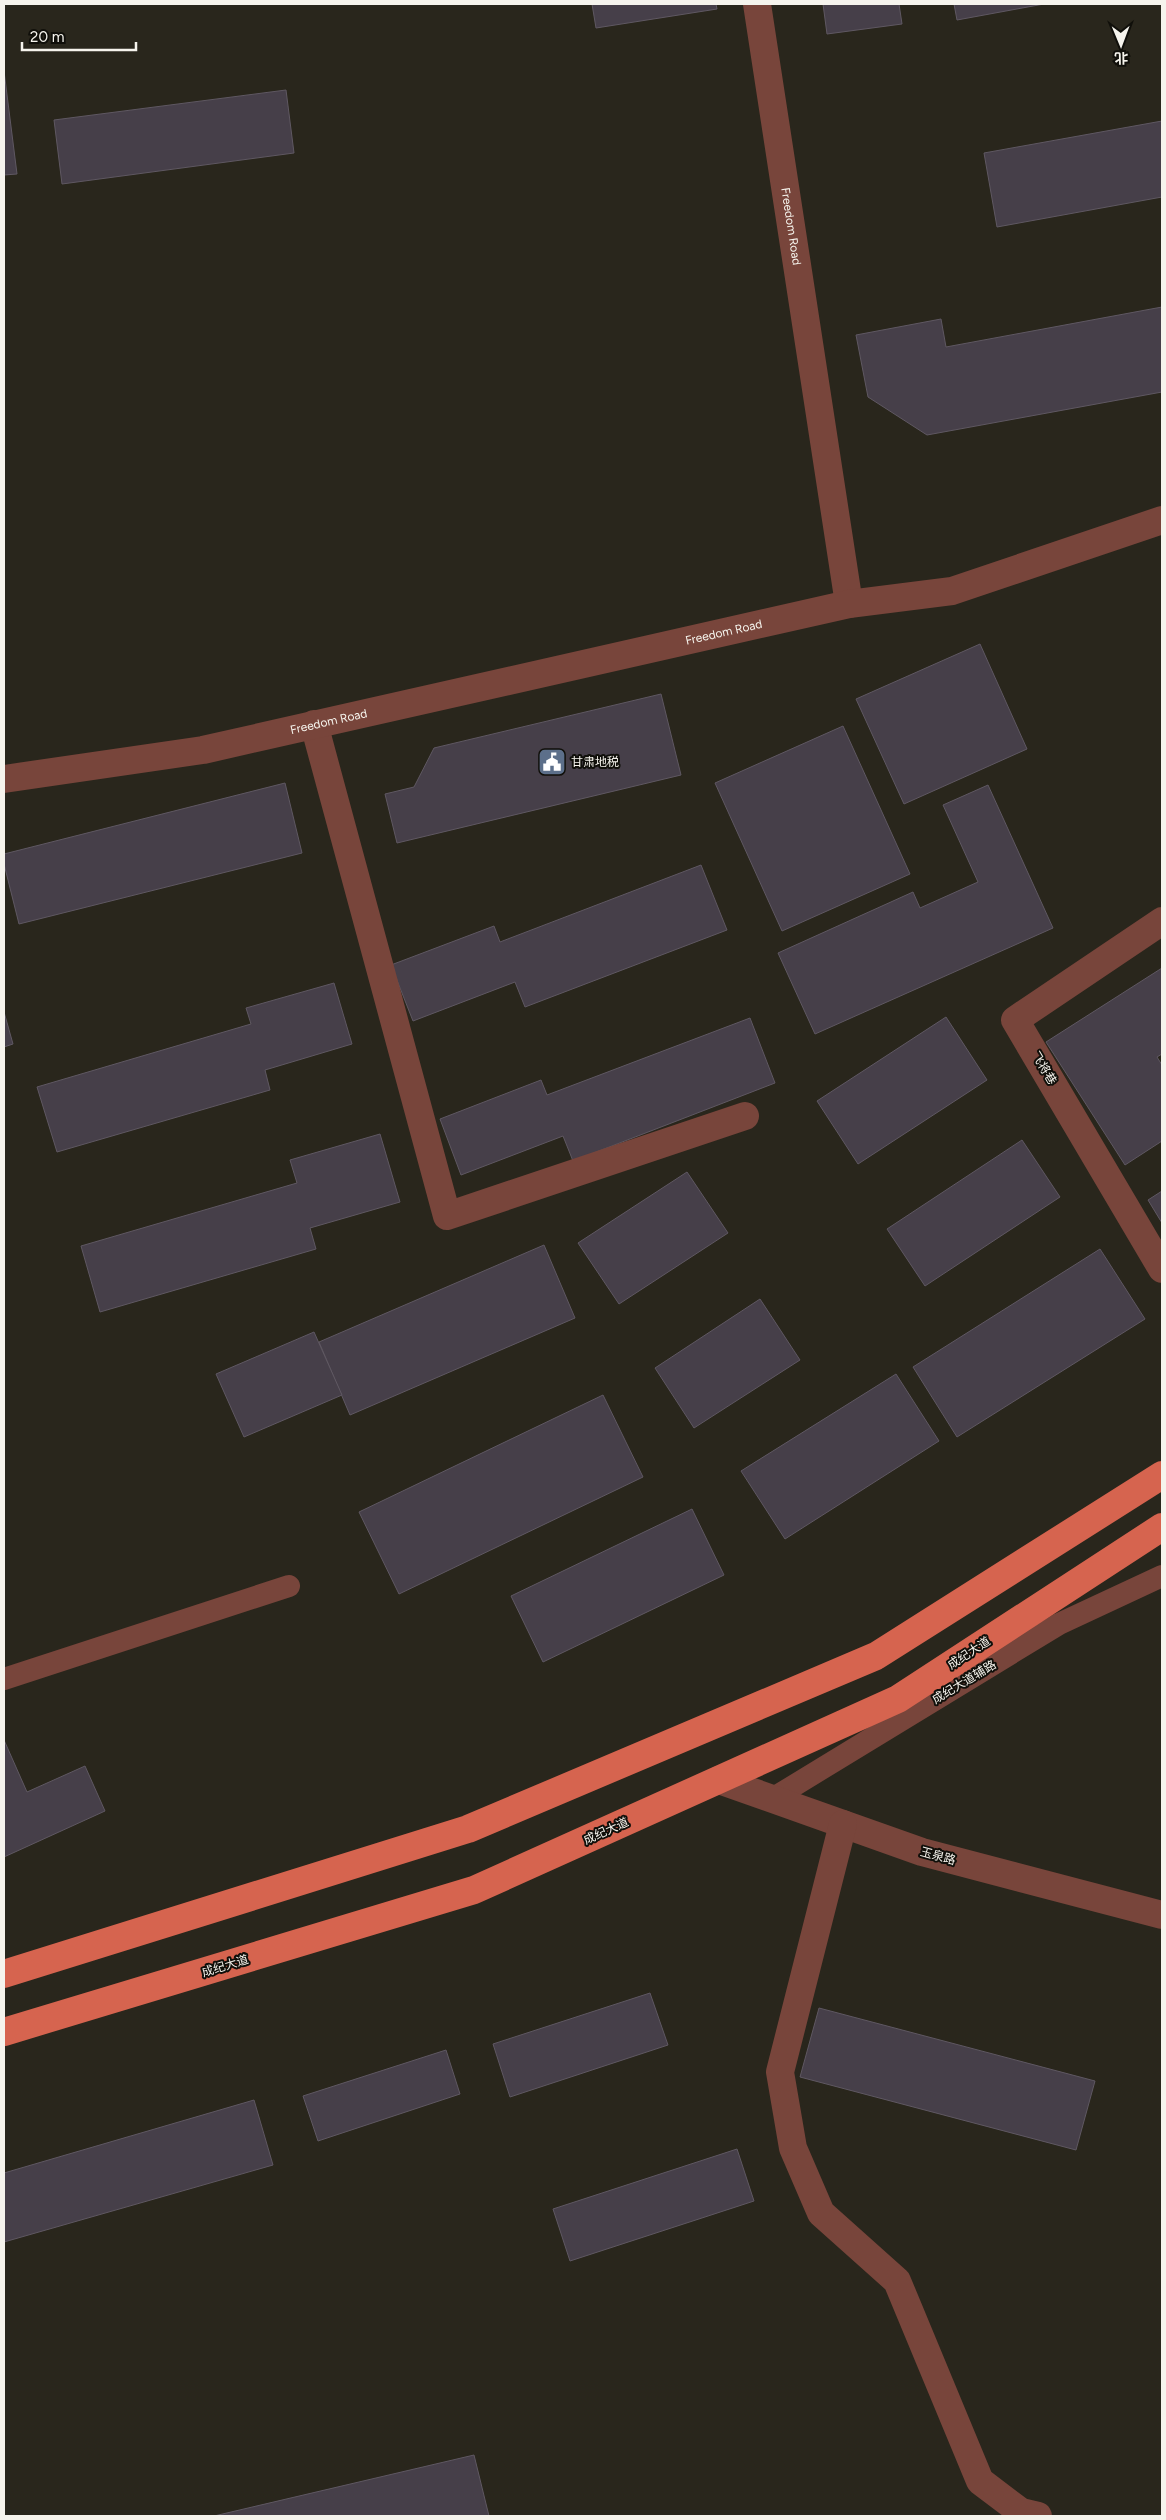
<svg xmlns="http://www.w3.org/2000/svg" width="1166" height="2520" font-family="Figtree,'Noto Sans SC',sans-serif">
<style>
.building{fill:#463f49;stroke:#5f5862}
.lines{fill:none;stroke-linecap:round;stroke-linejoin:round}
.service{stroke:#78453b;stroke-width:22}
.minor{stroke:#78453b;stroke-width:28}
.trunk{stroke:#d6644f;stroke-width:28}
.labels{text-anchor:middle;stroke-width:4;stroke-linejoin:round;paint-order:stroke}
.street-label{font-size:12px;fill:#f6f4ed;stroke:#100f0a}
.poi-label{font-size:12px;fill:#f6f4ed;stroke:#100f0a;text-anchor:start}
</style>
<rect width="100%" height="100%" fill="#29261c"/>
<g class="building">
<path d="M592,4H716L717,9L596,28Z"/>
<path d="M823,4H899L902,24L827,34Z"/>
<path d="M954,4H1044L957,20Z"/>
<path d="M4,71L17,174L4,175Z"/>
<path d="M286,90L294,153L62,184L54,120Z"/>
<path d="M1162,121V197L997,227L984,153Z"/>
<path d="M1162,307V392L927,435L868,397L856,335L941,319L946,347Z"/>
<path d="M980,644L1027,749L904,804L856,699Z"/>
<path d="M661,694L681,775L397,843L385,794L414,787L434,748Z"/>
<path d="M843,726L910,874L782,931L715,783Z"/>
<path d="M285,783L302,853L19,924L4,864V854Z"/>
<path d="M988,785L1053,928L815,1034L778,953L913,892L920,908L978,882L943,805Z"/>
<path d="M701,865L727,930L525,1007L515,982L413,1021L391,965L494,926L500,942Z"/>
<path d="M1162,968V1054L1157,1057L1162,1065V1141L1125,1165L1046,1042Z"/>
<path d="M334,983L352,1044L265,1070L270,1090L57,1152L37,1087L251,1024L246,1008Z"/>
<path d="M4,1012L13,1044L4,1047Z"/>
<path d="M946,1017L987,1080L858,1164L817,1101Z"/>
<path d="M750,1018L775,1083L573,1161L563,1136L461,1175L440,1119L541,1080L547,1095Z"/>
<path d="M380,1134L400,1202L310,1228L316,1249L100,1312L81,1246L297,1183L290,1160Z"/>
<path d="M1022,1140L1060,1197L925,1286L887,1229Z"/>
<path d="M687,1172L728,1233L619,1304L578,1243Z"/>
<path d="M1162,1191V1223L1148,1200Z"/>
<path d="M544,1245L575,1318L350,1415L319,1342Z"/>
<path d="M1100,1249L1145,1319L957,1437L913,1367Z"/>
<path d="M760,1299L800,1360L694,1428L655,1368Z"/>
<path d="M314,1332L342,1395L244,1437L216,1374Z"/>
<path d="M896,1374L939,1441L785,1539L741,1471Z"/>
<path d="M603,1395L643,1477L399,1594L359,1512Z"/>
<path d="M692,1509L724,1575L543,1662L511,1596Z"/>
<path d="M4,1740L27,1792L85,1766L105,1811L4,1857Z"/>
<path d="M650,1993L668,2045L510,2097L493,2044Z"/>
<path d="M819,2008L1095,2081L1076,2150L800,2077Z"/>
<path d="M446,2050L460,2094L318,2141L303,2096Z"/>
<path d="M254,2100L273,2165L4,2242V2173Z"/>
<path d="M737,2149L754,2201L570,2261L553,2209Z"/>
<path d="M474,2455L489,2516H214Z"/>
</g>
<g class="lines">
<g class="service">
<path d="M4,1679L289,1586"/>
<path d="M772,1799L1059,1624L1162,1576"/>
</g>
<g class="minor">
<path id="s1" d="M757,4L849,604"/>
<path d="M314,724L447,1216L745,1116"/>
<path id="s2" d="M4,779L203,750L849,604L952,591L1162,520"/>
<path d="M1162,921L1015,1020L1162,1269"/>
<path d="M719,1780L922,1852L1162,1915"/>
<path d="M843,1824L780,2072L793,2148L821,2213L897,2281L980,2481L1021,2512L1038,2516"/>
</g>
<g class="trunk">
<path d="M4,1974L468,1829L876,1656L1162,1475"/>
<path d="M4,2032L474,1890L898,1699L1162,1527"/>
</g>
</g>
<defs>
<symbol id="civic-square" viewBox="-11 -11 22 22"><rect x="-9" y="-9" width="18" height="18" rx="4" fill="#5c6f8a" stroke="#100f0a"/><path d="M-.6-6.5H3V-4.5H.6V-3L4-1V1h2V6H-6V1h2V-1L-.6-3ZM-1.2 2.5V6h2.4V2.5Z" fill="#fff"/></symbol>
</defs>
<g fill-rule="evenodd">
<use href="#civic-square" x="536" y="746" width="32" height="32"/>
</g>
<g class="labels">
<g class="street-label">
<text dy="4" stroke="none"><textPath href="#s1" startOffset="225">Freedom Road</textPath></text>
<text dy="4" stroke="none"><textPath href="#s2" startOffset="735">Freedom Road</textPath></text>
<text dy="4" stroke="none"><textPath href="#s2" startOffset="330">Freedom Road</textPath></text>
<text transform="translate(1044 1068) rotate(59)" y="4">飞将巷</text>
<text transform="translate(969 1653) rotate(-33)" y="4">成纪大道</text>
<text transform="translate(964 1682) rotate(-31)" y="4">成纪大道辅路</text>
<text transform="translate(606 1831) rotate(-24)" y="4">成纪大道</text>
<text transform="translate(938 1856) rotate(15)" y="4">玉泉路</text>
<text transform="translate(225 1966) rotate(-17)" y="4">成纪大道</text>
</g>
<g class="poi-label">
<text x="571" y="766">甘肃地税</text>
</g>
</g>
<rect width="1166" height="2520" fill="none" stroke="#f6f4ed" stroke-width="10"/>
<g transform="translate(1121 45) rotate(179)" stroke="#100f0a" stroke-width="4" paint-order="stroke">
<path d="M0-4L9 19L0 12L-9 19Z" fill="#f6f4ed"/>
<text y="-8" font-size="14" font-weight="bold" text-anchor="middle" fill="#f6f4ed">北</text>
</g>
<path d="M22 42v8h114v-8" fill="none" stroke="#f6f4ed" stroke-width="2.5"/>
<text x="30" y="42" font-size="15" fill="#f6f4ed" stroke="#100f0a" stroke-width="4" paint-order="stroke">20 m</text>
</svg>
